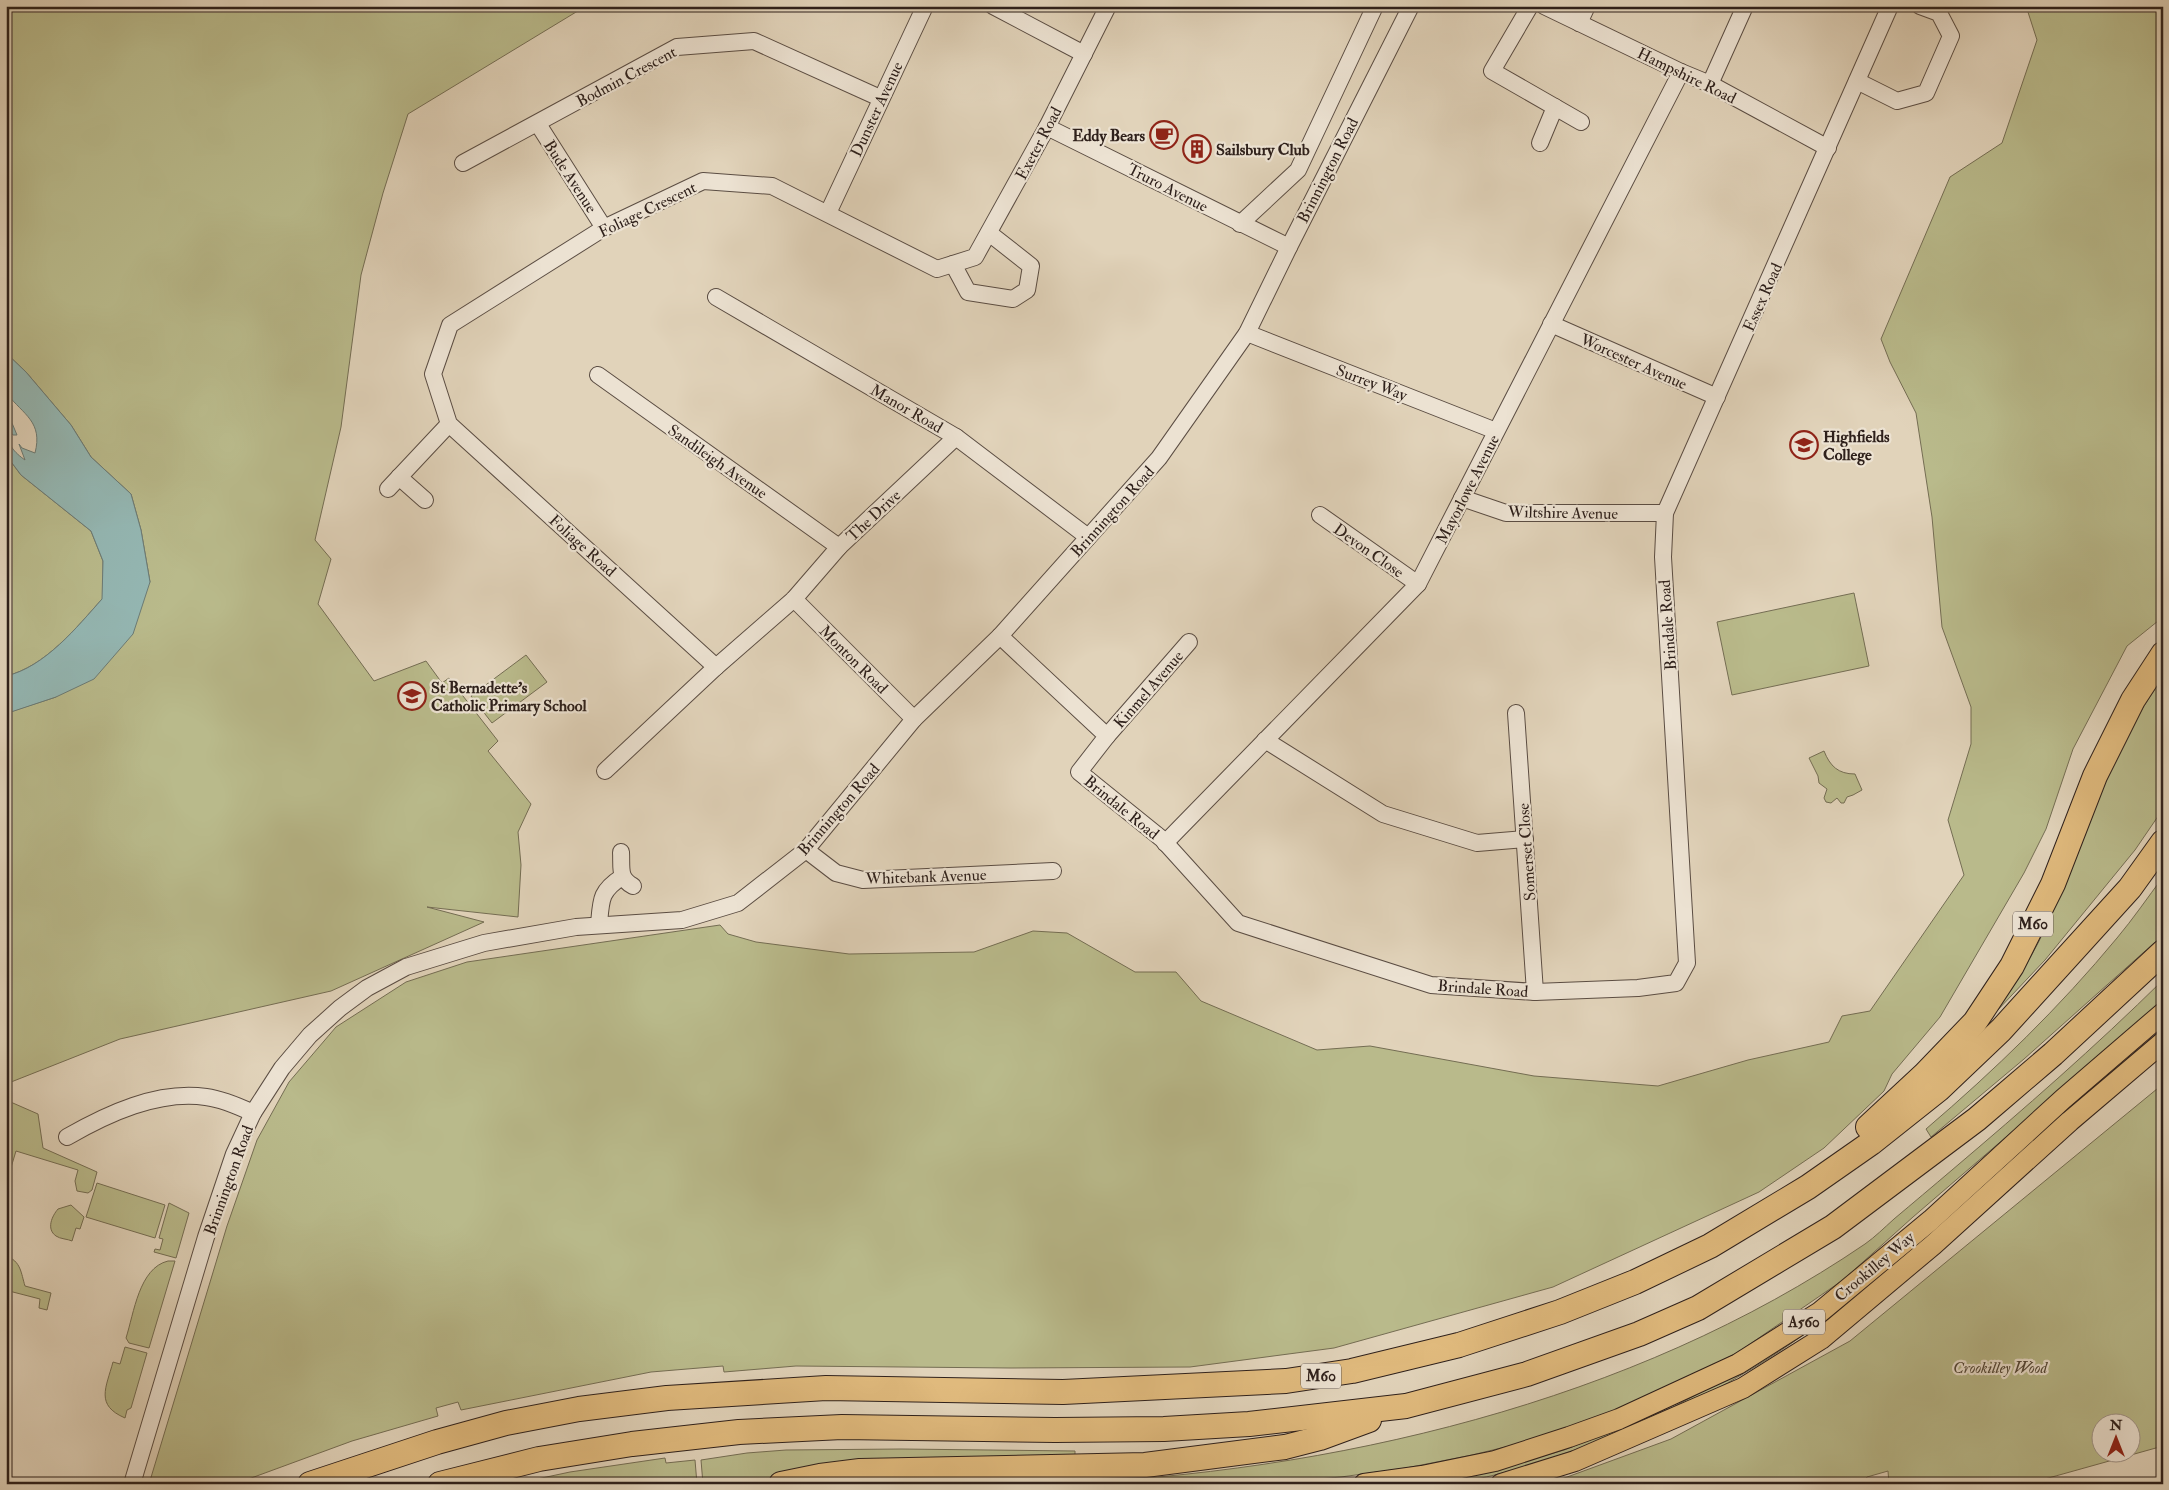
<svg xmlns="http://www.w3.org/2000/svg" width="2169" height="1490" font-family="'IM FELL Double Pica',serif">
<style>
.green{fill:#b9ba8b;stroke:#746d53;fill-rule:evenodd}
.water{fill:#94b7b3;stroke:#6b7b76;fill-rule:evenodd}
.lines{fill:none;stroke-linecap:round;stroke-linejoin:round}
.minor-casing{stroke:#5b4d43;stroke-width:18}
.major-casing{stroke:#2e201b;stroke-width:22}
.highway-casing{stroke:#2e201b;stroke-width:26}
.minor{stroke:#ece2d2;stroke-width:16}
.major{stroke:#e0ba7d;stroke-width:20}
.highway{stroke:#e0ba7d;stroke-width:24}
.labels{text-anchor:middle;stroke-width:4.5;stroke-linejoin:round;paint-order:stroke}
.shield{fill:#ece2d2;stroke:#675a52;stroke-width:1}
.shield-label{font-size:15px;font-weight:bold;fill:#2e201b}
.street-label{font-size:16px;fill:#2e201b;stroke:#ece2d2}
.poi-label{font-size:16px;font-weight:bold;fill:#2e201b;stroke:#ece2d2;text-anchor:start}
.park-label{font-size:16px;font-style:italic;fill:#514637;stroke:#ece2d2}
</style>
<rect width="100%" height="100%" fill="#e1d3ba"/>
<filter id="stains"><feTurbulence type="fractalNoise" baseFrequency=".004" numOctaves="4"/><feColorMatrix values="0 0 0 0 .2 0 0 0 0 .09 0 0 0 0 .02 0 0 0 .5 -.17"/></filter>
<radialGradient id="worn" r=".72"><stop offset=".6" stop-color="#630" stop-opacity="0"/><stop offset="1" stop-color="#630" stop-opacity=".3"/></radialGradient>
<g class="green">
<path d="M6,6H586L408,114L383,193L361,275L341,427L315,540L331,559L318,604L374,681L426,661L442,683L449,678L498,741L488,751L531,804L518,832L521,865L518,917L427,907L484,922L331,991L120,1039L6,1084V713L56,697L150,582L141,530L131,494L91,457L71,425L26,372L6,353Z"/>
<path d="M2026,6H2163V617L2127,646L2073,749L2046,829L2024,873L1940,1017L1892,1074L1884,1091L1824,1148L1759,1192L1553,1287L1334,1348L1190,1367L1011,1368L796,1366L724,1372L723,1366L651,1372L461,1410L458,1402L436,1408L438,1416L352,1441L235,1484H149L227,1226L257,1140L289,1082L336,1027L406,982L467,962L720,925L728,934L756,942L849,954L974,952L1033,931L1067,933L1135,972H1176L1201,1001L1317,1050L1370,1046L1534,1076L1658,1086L1748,1060L1829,1042L1842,1016L1870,1011L1964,875L1948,820L1971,744V707L1942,627L1932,517L1916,413L1890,362L1881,339L1950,177L2002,143L2037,40Z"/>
<path d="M6,455L21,475L91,531L103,561V598C77,627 45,667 6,676Z"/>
<path d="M1854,593L1869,666L1732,695L1717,622Z"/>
<path d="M526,655L547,682L492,723L471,696Z"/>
<path d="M2163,678V809L2135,850L2045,960L1995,1013C2016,983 2035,952 2050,918C2087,838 2109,750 2163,678Z"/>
<path d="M1824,751C1830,766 1838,774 1855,774L1862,790L1853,795L1847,797L1844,803H1841L1837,798L1831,803L1826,802L1824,798L1827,789L1819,783L1818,776L1809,758Z"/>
<path d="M2163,877V935L2024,1059L1931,1137L1926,1129C1995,1070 2060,1007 2117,938C2133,919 2148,897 2163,877Z"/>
<path d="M2163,980V1002L1913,1217L1843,1280L1737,1353L1621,1410L1547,1437L1472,1455L1406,1468L1341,1477L1260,1484H1052C1331,1473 1632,1403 1865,1244C1875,1237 1884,1228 1894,1219C1913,1203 1932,1187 1952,1170C2024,1109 2095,1047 2163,980Z"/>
<path d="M2163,1029V1035C2100,1090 2037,1144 1973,1198C1901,1260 1830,1322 1748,1371C1694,1404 1635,1428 1577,1449C1536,1464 1476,1484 1433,1484L1491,1471L1564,1450L1673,1407L1739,1372L1985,1183Z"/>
<path d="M2163,1084V1446L2027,1484H1889L1888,1471L1867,1477L1862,1484H1548L1671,1439L1850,1341ZM2102,1422H2132V1452H2102Z"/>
<path d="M6,1100L38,1114L43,1148L97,1172L92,1190L88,1193L77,1191L75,1181L78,1170L16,1151L6,1184Z"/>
<path d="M97,1183L165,1205L155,1238L86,1217Z"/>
<path d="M169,1203L189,1213L176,1258L154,1252L155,1249L160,1250L163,1239L159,1238Z"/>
<path d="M71,1205L84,1217L80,1229L76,1228L72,1241C68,1239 60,1239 56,1236C46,1229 52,1216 58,1209Z"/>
<path d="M6,1256C21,1261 21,1273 25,1286L51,1293L47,1310L39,1308L40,1299L9,1291L6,1293Z"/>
<path d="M168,1261H175L149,1348L129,1343L126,1338C134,1313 139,1268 168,1261Z"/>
<path d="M125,1347L147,1353L131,1408L127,1410L125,1418C95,1405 106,1388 113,1362L120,1364Z"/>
<path d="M901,1449L1075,1451V1456L809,1466L752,1484H703L701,1460L747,1453L786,1450Z"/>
<path d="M665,1458L666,1463L695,1460L697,1484H635L596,1479L523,1482L570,1472Z"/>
</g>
<path class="water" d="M6,353L26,372L71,425L91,457L131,494L141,530L150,582L133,634L94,679L56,697L8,713H6V676C45,667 77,627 102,599L103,561L91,531L21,475L6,455ZM7,394C24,415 43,422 35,453L22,448L19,444L25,460C15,453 5,443 9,430L13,435H17L12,423V406Z"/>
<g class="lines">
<defs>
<g id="minor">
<path d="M993,6L1084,54"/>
<path d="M1530,6L1492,71L1581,122"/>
<path d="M1544,6L1681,72L1710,84L1828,148"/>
<path d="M1579,23L1587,6"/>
<path d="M1857,81L1897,101L1926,93L1951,36L1939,13L1920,6"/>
<path d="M1710,84L1745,6"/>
<path d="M538,124L604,228"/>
<path d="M1047,127L1289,247"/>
<path d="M1540,143L1555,107"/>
<path d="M463,163L677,47L754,41L880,98"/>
<path d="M828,213L925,6"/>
<path d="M1240,224L1298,170L1375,6"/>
<path d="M953,264L968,292L1013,299L1027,290L1031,266L989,233"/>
<path d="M716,297L956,437L1088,537"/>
<path d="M1551,324L1717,397"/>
<path d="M1247,333L1496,431"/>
<path d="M598,375L839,547"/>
<path d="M399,477L425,500"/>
<path d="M388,489L449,424"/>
<path d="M1462,498L1506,513H1665"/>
<path d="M1320,515L1418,584"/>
<path d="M794,599L914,719"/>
<path d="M1000,636L1107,736L1079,772L1162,839L1238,923L1431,985L1535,992L1638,988L1676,983L1687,963L1663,557L1665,513L1890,6"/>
<path d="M716,667L449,424L433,374L450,325L604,228L703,181L772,186L937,269L975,257L1047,127L1108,6"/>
<path d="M1516,713L1535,992"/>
<path d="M1107,736L1189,642"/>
<path d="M1265,740L1383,814L1477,843L1525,839"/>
<path d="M605,771L716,667L794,599L839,547L956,437"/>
<path d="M1165,843L1418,584L1681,72"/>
<path d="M806,850L836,873L863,880L1053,871"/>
<path d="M621,852C622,868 618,878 633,886"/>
<path d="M599,925C601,900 600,891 622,877"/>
<path d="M67,1137C107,1114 158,1090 206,1097C222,1099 238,1106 253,1113"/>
<path d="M132,1484L206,1237L234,1154L253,1113L282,1068L310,1035L340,1008L367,988L406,967L484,943L576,927L682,920L738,903L806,850L914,719L1000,636L1159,458L1247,333L1289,247L1411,6"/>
</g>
<g id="major">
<path d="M1364,1484L1422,1476L1495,1461L1569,1437L1619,1419L1738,1364L1820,1312L1931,1220L2063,1099L2163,1013"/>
<path d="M1501,1484L1575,1461L1743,1388L1821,1339L1933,1245L2070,1121L2163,1042"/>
</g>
<g id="highway">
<path d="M1868,1127L1925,1074L1975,1022L2012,966L2053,884L2095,776L2133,700L2163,654"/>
<path d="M310,1484L437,1442L506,1423L579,1409L667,1398L826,1388L1063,1392L1286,1381L1352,1371L1459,1345L1560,1312L1635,1282L1710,1246L1808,1187L1871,1143L1939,1089L2001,1030L2130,888L2163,842"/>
<path d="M440,1484L539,1459L632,1444L739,1432L842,1427L1055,1430L1164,1429L1249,1424L1406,1406L1527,1374L1639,1334L1698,1308L1833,1227L1977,1119L2053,1054L2163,952"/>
<path d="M781,1484L820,1476L860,1471L1145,1465L1285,1447L1320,1438L1369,1420"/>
</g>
</defs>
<use href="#minor" class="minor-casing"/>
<use href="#major" class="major-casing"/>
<use href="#highway" class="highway-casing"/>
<use href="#minor" class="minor"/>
<use href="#major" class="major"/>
<use href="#highway" class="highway"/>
</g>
<defs>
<symbol id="cafe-ring" viewBox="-11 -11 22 22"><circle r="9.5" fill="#ece2d2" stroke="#8f2418" stroke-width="1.5"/><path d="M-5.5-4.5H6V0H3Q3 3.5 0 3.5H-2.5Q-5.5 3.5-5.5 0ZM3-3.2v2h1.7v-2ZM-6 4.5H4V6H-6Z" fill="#8f2418"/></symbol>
<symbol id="building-ring" viewBox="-11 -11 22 22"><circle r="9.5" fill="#ece2d2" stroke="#8f2418" stroke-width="1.5"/><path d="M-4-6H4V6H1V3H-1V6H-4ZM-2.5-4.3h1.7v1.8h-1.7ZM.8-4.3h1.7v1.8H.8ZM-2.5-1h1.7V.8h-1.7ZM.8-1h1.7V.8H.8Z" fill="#8f2418"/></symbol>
<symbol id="school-ring" viewBox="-11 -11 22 22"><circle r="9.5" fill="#ece2d2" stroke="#8f2418" stroke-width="1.5"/><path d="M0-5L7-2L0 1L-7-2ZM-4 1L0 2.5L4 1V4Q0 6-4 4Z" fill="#8f2418"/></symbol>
</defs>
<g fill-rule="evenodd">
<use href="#cafe-ring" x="1148" y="119" width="32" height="32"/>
<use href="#building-ring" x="1181" y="133" width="32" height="32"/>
<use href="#school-ring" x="1788" y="429" width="32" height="32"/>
<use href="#school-ring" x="396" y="680" width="32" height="32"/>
</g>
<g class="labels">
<g class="shield">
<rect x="2013" y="911.5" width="40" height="25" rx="4"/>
<rect x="1783" y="1309.5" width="42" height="25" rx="4"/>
<rect x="1301" y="1363.5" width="40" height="25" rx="4"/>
</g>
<g class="shield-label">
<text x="2033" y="929">M60</text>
<text x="1804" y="1327">A560</text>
<text x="1321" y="1381">M60</text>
</g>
<g class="street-label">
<text transform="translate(1687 75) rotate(26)" y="6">Hampshire Road</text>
<text transform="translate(626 76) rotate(-28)" y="6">Bodmin Crescent</text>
<text transform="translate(876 109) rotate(-65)" y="6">Dunster Avenue</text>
<text transform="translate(1038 143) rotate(-62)" y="6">Exeter Road</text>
<text transform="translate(1327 170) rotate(-63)" y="6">Brinnington Road</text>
<text transform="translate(571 176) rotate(57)" y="6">Bude Avenue</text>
<text transform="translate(1168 187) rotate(27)" y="6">Truro Avenue</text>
<text transform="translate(647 209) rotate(-26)" y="6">Foliage Crescent</text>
<text transform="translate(1762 297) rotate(-66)" y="6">Essex Road</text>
<text transform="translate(1634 361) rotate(24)" y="6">Worcester Avenue</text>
<text transform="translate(1372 382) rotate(21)" y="6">Surrey Way</text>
<text transform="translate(907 408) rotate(30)" y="6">Manor Road</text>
<text transform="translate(718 461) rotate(35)" y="6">Sandileigh Avenue</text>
<text transform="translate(1467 489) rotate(-63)" y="6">Mayorlowe Avenue</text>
<text transform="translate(1112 511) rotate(-48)" y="6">Brinnington Road</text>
<text transform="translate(1563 512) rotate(1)" y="6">Wiltshire Avenue</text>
<text transform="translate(873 515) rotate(-43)" y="6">The Drive</text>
<text transform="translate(583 545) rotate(42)" y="6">Foliage Road</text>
<text transform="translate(1369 550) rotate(35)" y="6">Devon Close</text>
<text transform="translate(1667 625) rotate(-94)" y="6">Brindale Road</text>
<text transform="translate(854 659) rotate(45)" y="6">Monton Road</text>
<text transform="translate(1148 689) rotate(-49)" y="6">Kinmel Avenue</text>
<text transform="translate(1122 807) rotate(39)" y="6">Brindale Road</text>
<text transform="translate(838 809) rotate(-49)" y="6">Brinnington Road</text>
<text transform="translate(1526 852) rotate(-94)" y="6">Somerset Close</text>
<text transform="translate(926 876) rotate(-2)" y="6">Whitebank Avenue</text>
<text transform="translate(1483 988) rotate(4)" y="6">Brindale Road</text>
<text transform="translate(228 1180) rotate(-70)" y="6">Brinnington Road</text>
<text transform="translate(1874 1266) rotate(-40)" y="6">Crookilley Way</text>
</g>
<g class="poi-label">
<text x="1145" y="141" text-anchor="end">Eddy Bears</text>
<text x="1216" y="155">Sailsbury Club</text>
<text x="1823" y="442">Highfields<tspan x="1823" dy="18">College</tspan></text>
<text x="431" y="693">St Bernadette's<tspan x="431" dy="18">Catholic Primary School</tspan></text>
</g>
<g class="park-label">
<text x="2000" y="1373">Crookilley Wood</text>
</g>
</g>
<rect width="2169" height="1490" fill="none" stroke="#e1d3ba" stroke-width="25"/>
<rect x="8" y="8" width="2154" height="1475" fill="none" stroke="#2e201b" stroke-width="2.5"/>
<rect x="12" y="12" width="2144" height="1465" fill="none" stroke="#2e201b"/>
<g transform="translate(2116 1438)"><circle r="24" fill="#ece2d2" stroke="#a09489"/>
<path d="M0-4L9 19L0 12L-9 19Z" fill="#8f2418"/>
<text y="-8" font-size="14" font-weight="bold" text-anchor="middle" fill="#2e201b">N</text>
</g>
<rect width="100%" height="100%" filter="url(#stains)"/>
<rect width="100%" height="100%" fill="url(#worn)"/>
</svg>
